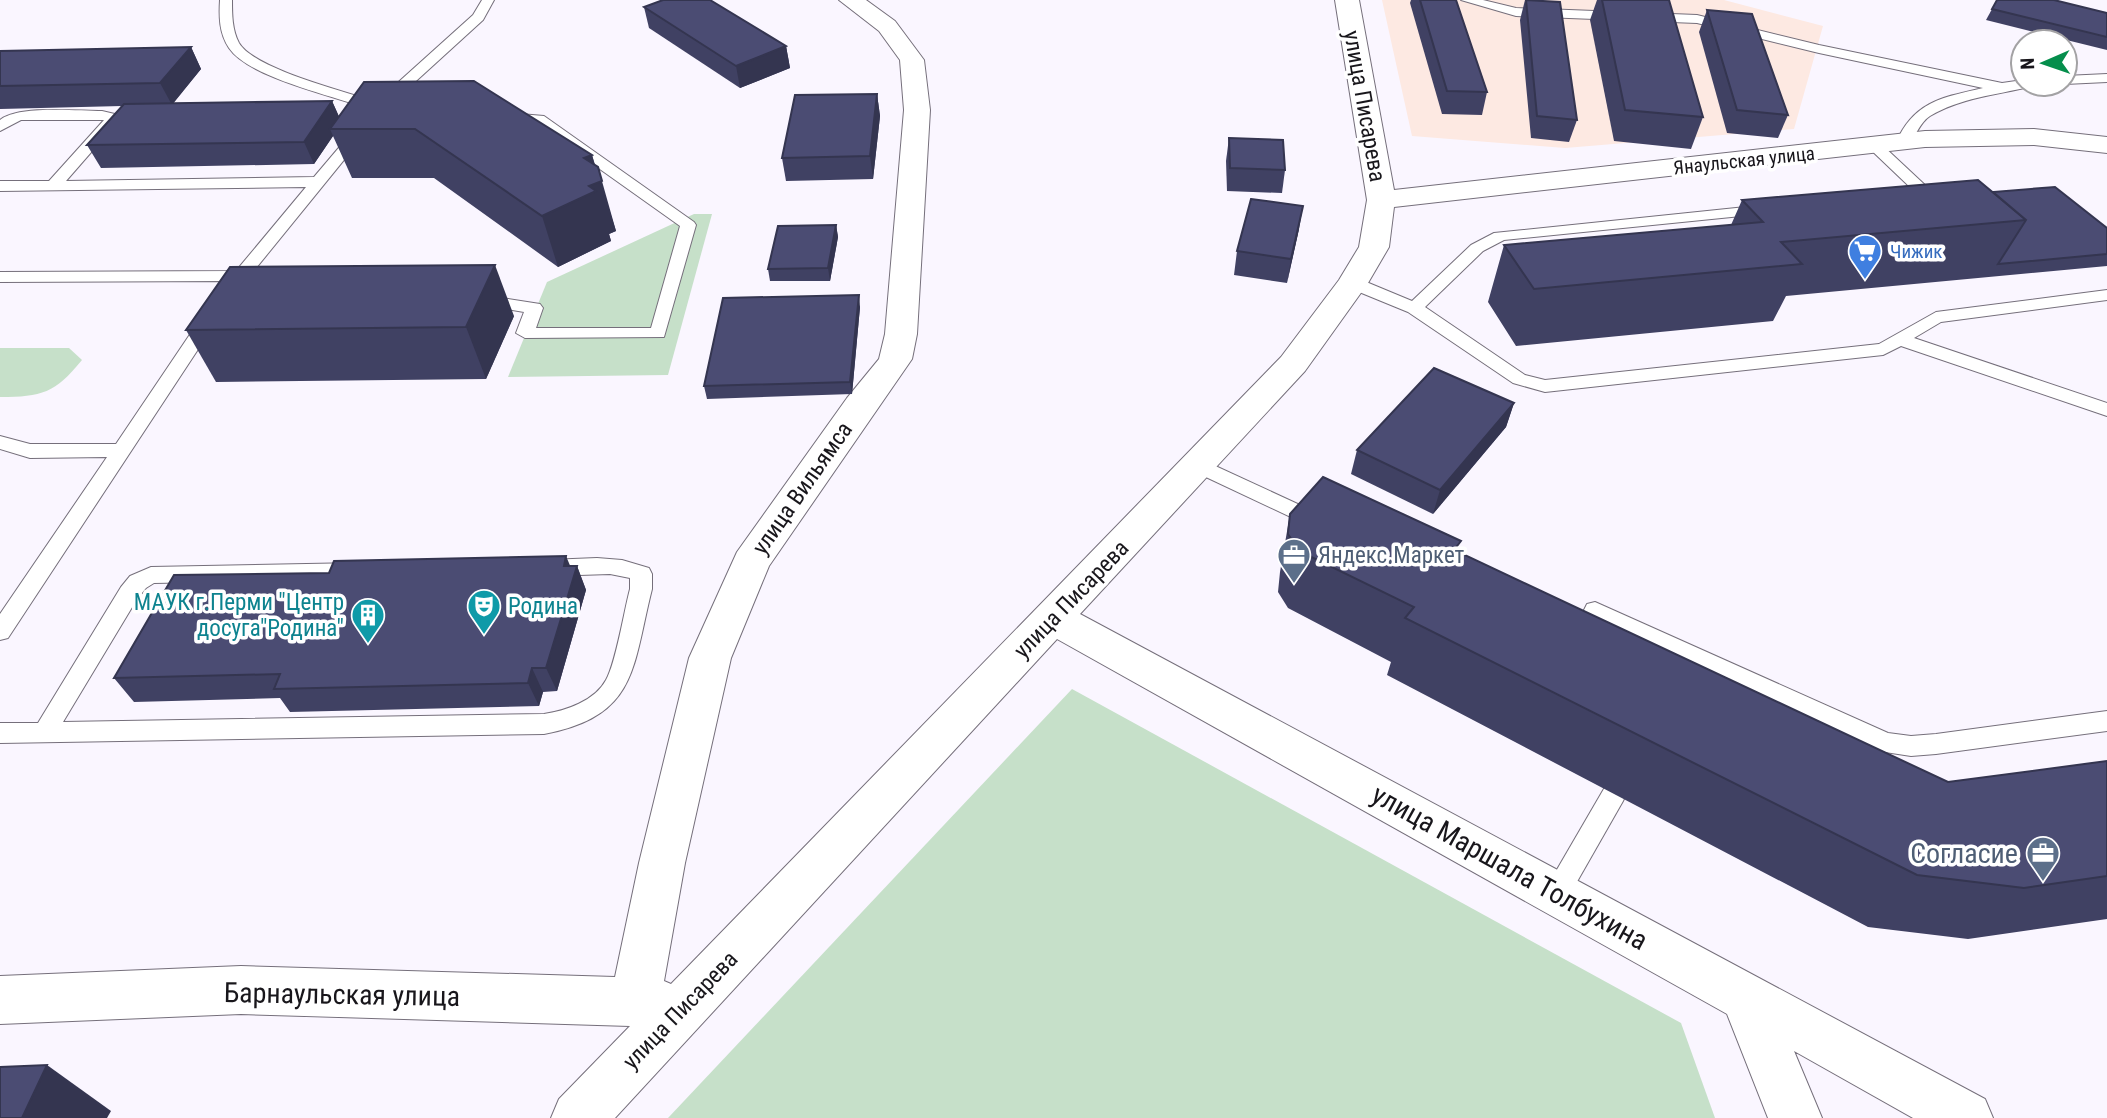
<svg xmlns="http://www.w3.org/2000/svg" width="2107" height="1118" font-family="'Roboto Condensed',sans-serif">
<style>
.industrial{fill:#fde9e2}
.green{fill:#c6e0c9}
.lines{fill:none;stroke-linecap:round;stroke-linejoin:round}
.lane-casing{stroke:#756f7b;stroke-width:2}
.street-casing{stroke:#756f7b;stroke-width:2}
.lane{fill:#fff;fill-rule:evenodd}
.street{fill:#fff;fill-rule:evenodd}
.wall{fill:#404163}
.shaded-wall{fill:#343550}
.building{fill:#4b4c73;stroke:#343550;stroke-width:2}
.labels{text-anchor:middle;stroke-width:7;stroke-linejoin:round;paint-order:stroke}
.far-street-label{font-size:19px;fill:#18161b;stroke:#fff}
.far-shop-label{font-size:19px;fill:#366cbe;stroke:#fff;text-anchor:start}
.street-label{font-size:23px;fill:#18161b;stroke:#fff}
.service-label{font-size:23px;fill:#4e5e75;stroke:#fff;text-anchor:start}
.culture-label{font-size:23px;fill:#0d838f;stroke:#fff;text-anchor:end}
.near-service-label{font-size:28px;fill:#4e5e75;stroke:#fff;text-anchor:end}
.near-street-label{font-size:28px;fill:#18161b;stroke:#fff}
</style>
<rect width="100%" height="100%" fill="#faf6ff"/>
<path class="industrial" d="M1382,0H1724L1823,26L1794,129L1565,148L1412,136Z"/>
<g class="green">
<path d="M694,214H712L668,375L508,377L547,282Z"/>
<path d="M0,348H69L82,360C55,393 42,397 0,397Z"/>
<path d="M1072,689L1681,1023L1715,1118H668Z"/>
</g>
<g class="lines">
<defs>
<g id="lane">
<path d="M220,0H232C232,14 232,30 239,43C255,70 351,93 383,104L385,107L383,110H373C337,97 249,78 229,48C219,33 219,16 220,0Z"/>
<path d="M482,0H494L483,20L393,102H383V96L473,15Z"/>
<path d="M1461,0H1483L1516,8L1697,15L1819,45L2002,83L2023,80V84H2031L2029,87C1995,95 1960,98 1930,116C1917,124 1914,145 1903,147L1896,143C1913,102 1943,97 1983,88L1819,53L1697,23L1516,16Z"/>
<path d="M2107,74V82L2065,84H2064L2065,76Z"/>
<path d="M102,111L119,115L121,118L66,181L314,177L353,131L358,130L365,134L235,294L229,295L221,290L227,281L0,282V272L236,271L306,187L0,191V181H49L104,120H21L0,131V120C19,105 77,111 102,111Z"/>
<path d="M507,113L544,116L694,222L696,225L664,337L525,338L516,333L524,312L477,304L474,300L477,296L483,295L540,304L543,308L536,328H651L680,226L535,123L502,120L500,117Z"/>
<path d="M1875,142L1880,143L1926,186L1929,189L1925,196L1895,200L1893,197L1895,194L1913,190L1870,149L1868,146L1870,143Z"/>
<path d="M1765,205L1773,210L1771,213L1504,240L1483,251L1425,307L1525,375L1545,380L1879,344L1936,312L2107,290V300L1941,322L1914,338L2107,403V416L1901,346L1883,355L1545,392L1513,383L1408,312L1347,287L1345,283L1347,279H1359L1412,301L1471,245L1494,233Z"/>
<path d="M209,314L218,319L8,638L0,640V614L107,457L30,458L0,449V436L30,444H116L203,315Z"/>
<path d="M1198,458L1326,517L1329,522L1326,527L1319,529L1312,527L1191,470L1188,465L1191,460Z"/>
<path d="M597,558L622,560L649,568L652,574V589C632,668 638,716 544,734L0,743V723H38L121,587L130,576L151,567L359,563L366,565L370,571L366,577L359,579L154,583L146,588L137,599L63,722L544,714C565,711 595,701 606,680C616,663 624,611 630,589V578L610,574L548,576L541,573L537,568L541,563L548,560Z"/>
<path d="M1595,602L1888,733L1911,736L1936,734L2107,711V731L1936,754L1911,756L1885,752L1587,616L1584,610L1587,604Z"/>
<path d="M1614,784L1623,787L1626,794L1623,801L1566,901L1557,905L1548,901L1544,893L1548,885L1605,787Z"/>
</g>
<path id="street" d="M839,0H866L895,21L924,60L930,110L917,334L912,359L769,566L731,658L685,863L664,981L671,984L1281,357L1339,280L1359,247L1367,200L1335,0H1359L1394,190L1925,131L2034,129L2107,137V153L2034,145L1925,147L1394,207L1389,247L1368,283L1305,371L1080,614L1985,1099L1993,1118H1913L1794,1051L1822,1118H1768L1727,1014L1057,639L615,1118H551L559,1099L630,1026L241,1014L0,1024V976L241,966L615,977L639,863L689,658L737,552L847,398L879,359L885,334L904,110L900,60L879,31Z"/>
</defs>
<use href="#lane" class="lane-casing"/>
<use href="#street" class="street-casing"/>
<use href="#lane" class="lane"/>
<use href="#street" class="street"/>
</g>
<g class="wall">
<path d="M1411,0H1456L1487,92L1482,115L1442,114L1410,3Z"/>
<path d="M1525,0L1577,120L1569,142L1531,138L1520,20Z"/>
<path d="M1597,0H1669L1703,117L1691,149L1614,141L1590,20Z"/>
<path d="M1997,0L2107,13V50L1986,20Z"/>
<path d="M644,7L786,46L790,68L740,88L649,28Z"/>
<path d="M1707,10L1788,115L1778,138L1727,133L1699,32Z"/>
<path d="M191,47L201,69L173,103L332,101L339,117L592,155L616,231L609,234L611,241L558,267L434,178H352L333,136L314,164L101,168L87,145L122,106L0,109V51Z"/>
<path d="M877,94L880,116L873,179L786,181L782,158Z"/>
<path d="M1229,138L1285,170L1282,193L1227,191L1226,161Z"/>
<path d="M1993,192L2107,228V266L1786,296L1773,321L1516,346L1488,302L1504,245L1731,225L1742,200Z"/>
<path d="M836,225L838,237L830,281H770L768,269Z"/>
<path d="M1299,229L1287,283L1234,275L1237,251Z"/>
<path d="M860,307L852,394L707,399L704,386Z"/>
<path d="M514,316L486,379L216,382L186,330Z"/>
<path d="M1514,403L1506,427L1433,514L1351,474L1357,450Z"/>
<path d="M1290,514L1458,552L1948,782L2107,761V919L1968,939L1868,927L1387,675L1391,662L1288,608L1278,592L1280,572Z"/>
<path d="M577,566L586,590L557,691L543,692L539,706L290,712L280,698L134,702L114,678L329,573Z"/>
</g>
<g class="shaded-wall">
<path d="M786,46L790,68L740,88L736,66Z"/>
<path d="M191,47L201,69L172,105L160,83Z"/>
<path d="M877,94L880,116L873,179L870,156Z"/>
<path d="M332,101L342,123L330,129L333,136L314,164L304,142Z"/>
<path d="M592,155L599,182L598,167L616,231L609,234L611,241L558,267L542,216L584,158Z"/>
<path d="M1303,206L1299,229L1287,283L1291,259Z"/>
<path d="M836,225L838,237L830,281L828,268Z"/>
<path d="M495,265L514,316L486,379L466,327Z"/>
<path d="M859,295L860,307L852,394L850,382Z"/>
<path d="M1514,403L1506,427L1433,514L1440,490Z"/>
<path d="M566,556L574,575L577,566L586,590L557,691L546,668L564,566Z"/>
<path d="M532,668L543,692L539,706L528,683Z"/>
<path d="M47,1065L111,1111L107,1118H22Z"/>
</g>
<g class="building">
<path d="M663,0H710L786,46L736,66L644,7Z"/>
<path d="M1420,0H1456L1487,92L1447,91Z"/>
<path d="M1526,0L1560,2L1577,120L1537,116Z"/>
<path d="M1602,0H1669L1703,117L1625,110Z"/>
<path d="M1997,0H2054L2107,13V37L1992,9Z"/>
<path d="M1707,10L1752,14L1788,115L1737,110Z"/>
<path d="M191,47L160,83L0,86V51Z"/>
<path d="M474,81L592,155L584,158L598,167L602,181L589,186L596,191L542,216L415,129H330L364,82Z"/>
<path d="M877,94L870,156L782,158L795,95Z"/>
<path d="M332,101L304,142L87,145L124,104Z"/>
<path d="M1229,138L1283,140L1285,170L1230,168Z"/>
<path d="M1978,180L2026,220L1781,242L1802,264L1534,289L1504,245L1763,222L1742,200Z"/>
<path d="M2055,187L2107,228V254L1998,264L2026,220L1993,192Z"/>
<path d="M1251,199L1303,206L1291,259L1237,251Z"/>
<path d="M836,225L828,268L768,269L778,226Z"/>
<path d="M495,265L466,327L186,330L230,267Z"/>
<path d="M859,295L850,382L704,386L723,298Z"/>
<path d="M1434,368L1514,403L1440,490L1357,450Z"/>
<path d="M1323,477L1461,541L1454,550L1948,782L2107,761V876L2024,888L1917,875L1405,618L1414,607L1299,551L1288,534L1290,514Z"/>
<path d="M566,556L564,566H577L546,668H532L528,683L274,689L280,674L114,678L174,575L329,573L334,561Z"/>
<path d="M47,1065L22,1118H0V1067Z"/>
</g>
<defs>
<symbol id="supermarket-pin" viewBox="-11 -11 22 30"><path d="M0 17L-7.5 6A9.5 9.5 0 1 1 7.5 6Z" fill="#3f7fe0" stroke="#fff"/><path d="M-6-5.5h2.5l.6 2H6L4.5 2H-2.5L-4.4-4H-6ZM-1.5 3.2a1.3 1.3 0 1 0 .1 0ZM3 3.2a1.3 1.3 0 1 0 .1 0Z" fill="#fff"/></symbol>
<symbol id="office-pin" viewBox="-11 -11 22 30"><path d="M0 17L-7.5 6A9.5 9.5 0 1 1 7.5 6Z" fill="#5c6f8a" stroke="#fff"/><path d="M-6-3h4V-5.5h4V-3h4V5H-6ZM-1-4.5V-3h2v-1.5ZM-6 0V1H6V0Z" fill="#fff"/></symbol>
<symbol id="theatre-pin" viewBox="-11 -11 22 30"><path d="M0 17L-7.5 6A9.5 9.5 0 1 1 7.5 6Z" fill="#0f9aa8" stroke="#fff"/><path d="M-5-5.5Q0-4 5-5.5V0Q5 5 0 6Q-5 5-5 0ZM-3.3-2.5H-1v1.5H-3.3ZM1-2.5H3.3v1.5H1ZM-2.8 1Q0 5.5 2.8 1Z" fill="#fff"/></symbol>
<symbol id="building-pin" viewBox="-11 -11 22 30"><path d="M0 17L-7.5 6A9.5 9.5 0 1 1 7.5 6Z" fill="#0f9aa8" stroke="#fff"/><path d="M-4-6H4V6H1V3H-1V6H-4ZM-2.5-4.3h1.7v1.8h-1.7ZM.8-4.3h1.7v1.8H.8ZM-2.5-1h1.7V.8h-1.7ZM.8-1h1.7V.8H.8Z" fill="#fff"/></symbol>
</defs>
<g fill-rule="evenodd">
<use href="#supermarket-pin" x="1846" y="232" width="38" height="52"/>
<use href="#office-pin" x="1275" y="536" width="38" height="52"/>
<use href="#theatre-pin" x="465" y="587" width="38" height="52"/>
<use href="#building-pin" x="349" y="596" width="38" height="52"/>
<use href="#office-pin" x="2024" y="834" width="38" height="52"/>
</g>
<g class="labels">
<g class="far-street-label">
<text transform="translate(1744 160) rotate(-6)" y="7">Янаульская улица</text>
</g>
<g class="far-shop-label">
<text x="1890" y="258">Чижик</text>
</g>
<g class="street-label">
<text transform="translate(1365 106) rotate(80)" y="8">улица Писарева</text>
<text transform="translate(802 488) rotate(-55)" y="8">улица Вильямса</text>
<text transform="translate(1071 599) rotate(-46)" y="8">улица Писарева</text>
<text transform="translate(680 1010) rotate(-46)" y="8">улица Писарева</text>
</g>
<g class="service-label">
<text x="1318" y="563">Яндекс.Маркет</text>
</g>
<g class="culture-label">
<text x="344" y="610">МАУК г.Перми "Центр<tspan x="344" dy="26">досуга"Родина"</tspan></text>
<text x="508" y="614" text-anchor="start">Родина</text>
</g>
<g class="near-service-label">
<text x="2018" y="863">Согласие</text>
</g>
<g class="near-street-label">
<text transform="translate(1510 867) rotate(29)" y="10">улица Маршала Толбухина</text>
<text transform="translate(342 994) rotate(1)" y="10">Барнаульская улица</text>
</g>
</g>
<g transform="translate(2044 63) rotate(268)"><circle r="33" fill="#ffffff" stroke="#a3a2a4" stroke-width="2"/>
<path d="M0-5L12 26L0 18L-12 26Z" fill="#058e4c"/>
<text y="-10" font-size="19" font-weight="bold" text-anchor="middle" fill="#18161b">N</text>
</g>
</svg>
